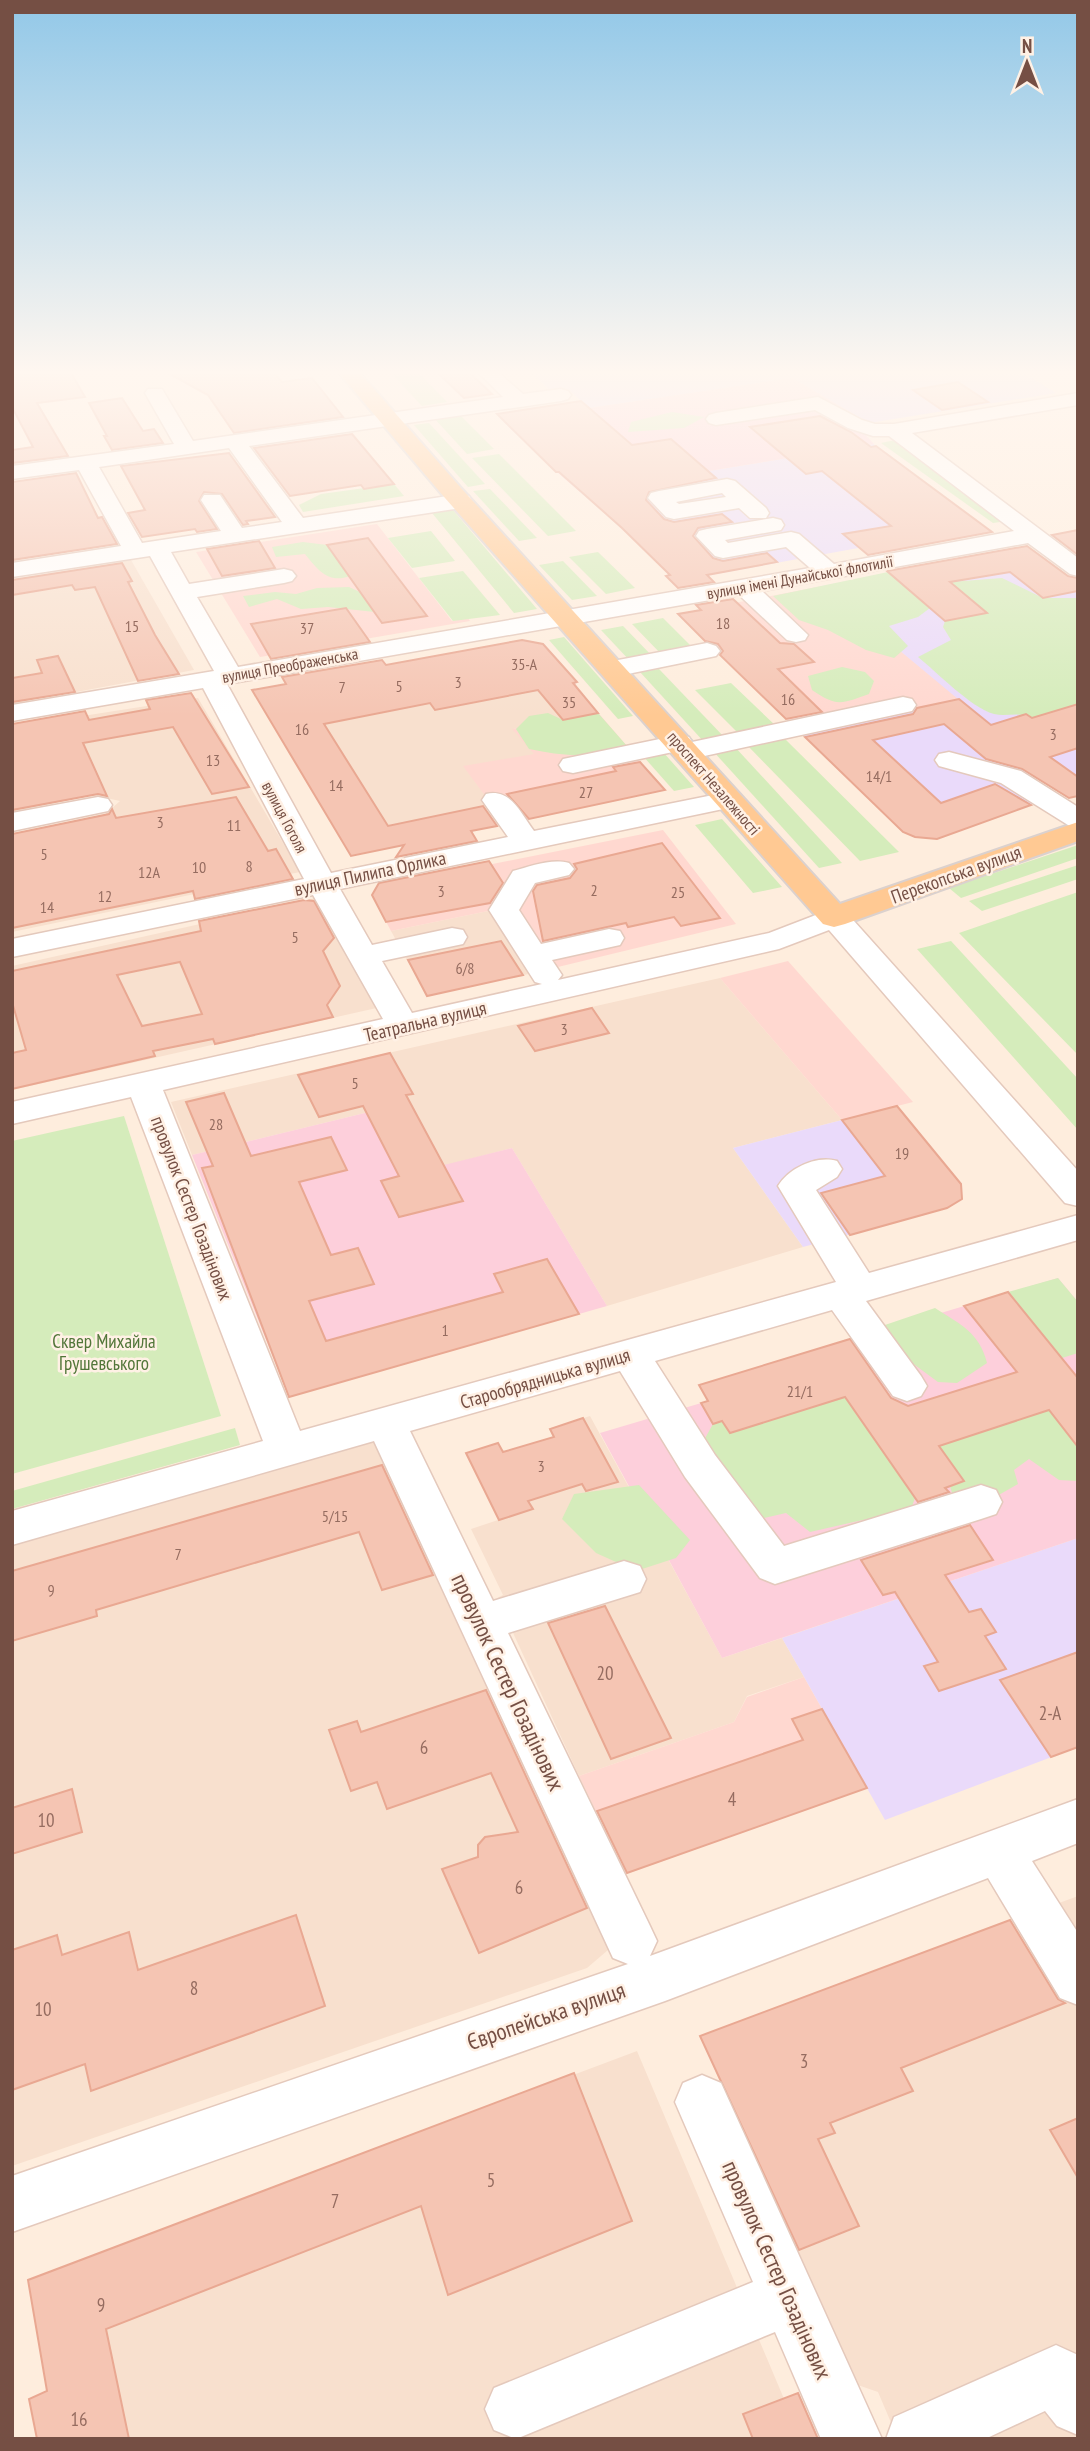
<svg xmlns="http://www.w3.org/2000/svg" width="1090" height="2451" font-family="'PT Sans Narrow',sans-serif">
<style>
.residential{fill:#f8e0ce}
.commercial{fill:#ffd8d0}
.education{fill:#eadafa}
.medical{fill:#fdcfdb}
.green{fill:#d5ecbb}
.building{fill:#f5c5b3;stroke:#e9a892;stroke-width:2;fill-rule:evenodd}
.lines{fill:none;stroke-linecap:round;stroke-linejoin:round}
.minor-casing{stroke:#e4c9bc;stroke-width:3}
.major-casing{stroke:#dbd1ce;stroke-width:4}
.minor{fill:#fff;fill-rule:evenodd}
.major{fill:#ffc993;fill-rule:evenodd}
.labels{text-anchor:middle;stroke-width:5;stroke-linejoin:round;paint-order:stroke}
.far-street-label{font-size:16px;fill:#754f44;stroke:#fff1e5}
.number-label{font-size:16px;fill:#956c60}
.street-label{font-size:19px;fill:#754f44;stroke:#fff1e5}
.park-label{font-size:19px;fill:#527639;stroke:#fff1e5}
.near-number-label{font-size:19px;fill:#956c60}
.near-street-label{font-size:23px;fill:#754f44;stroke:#fff1e5}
</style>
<rect width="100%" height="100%" fill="#feeddd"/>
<g class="residential">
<path d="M131,560L194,670L12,704V579Z"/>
<path d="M400,663L435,710L538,690L563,720L513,729L535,754L506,824L351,856L252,690Z"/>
<path d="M198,698L300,872L12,932V834L103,816L120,801L93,795L12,812V727Z"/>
<path d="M316,898L381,1007L12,1090V966Z"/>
<path d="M493,910L533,973L427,996L391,931Z"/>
<path d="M720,978L842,1120L733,1148L803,1247L607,1306L512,1148L444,1166L410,1102L192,1155L171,1102Z"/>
<path d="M590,1416L722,1658L782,1638L804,1677L747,1696L734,1722L579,1776L497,1598L503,1595L471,1529L498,1520L466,1453L498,1443L503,1452L554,1437L550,1429Z"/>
<path d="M374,1437L614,1930L608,1950L587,1968L12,2166V1537Z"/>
<path d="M1078,1896V2439H898L878,2392L852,2383L700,2036Z"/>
<path d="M637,2051L801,2439H37L29,2399L47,2391L28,2280Z"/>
</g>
<g class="commercial">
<path d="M377,524L452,621L468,618L470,621L260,657L196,552Z"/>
<path d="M822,586L959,699L802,734L678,614Z"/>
<path d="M522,640L543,644L577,682L575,686L665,790L506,824L463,766L534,754L512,729L562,719L537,690L435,710L400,663Z"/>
<path d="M663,830L736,924L533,973L493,910L391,931L372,895L377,887Z"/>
<path d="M788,961L913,1102L842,1120L720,978Z"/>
<path d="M804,1677L867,1788L626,1874L579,1776L734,1722L747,1697Z"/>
</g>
<g class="education">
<path d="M531,373H1023L1056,393L869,423L792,378L589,408L568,389L552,392Z"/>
<path d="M874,444L908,539L672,582L666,576L670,575L623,528L580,492Z"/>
<path d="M1022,548L1078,591V777L1055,761L1023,770L1056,795L937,839L915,837L903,832L802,734L958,699L822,586Z"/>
<path d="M897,1106L961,1184L962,1199L947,1208L803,1247L733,1148Z"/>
<path d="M1078,1538V1747L885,1820L782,1638Z"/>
</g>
<g class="medical">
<path d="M792,378L869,423L862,431L874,444L580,492L550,466L541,452H535L518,431H513L506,424L550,418L584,404L590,408Z"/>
<path d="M410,1102L444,1165L512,1148L607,1306L289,1397L192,1155Z"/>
<path d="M1058,1278L1078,1302V1538L722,1658L600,1433L708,1401L699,1385Z"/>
</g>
<g class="green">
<path d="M391,373H419L447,402L422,406Z"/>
<path d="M672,412L704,417L684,428L628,432L631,422Z"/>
<path d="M460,415L494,449L467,454L434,418Z"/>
<path d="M429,423L485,484L468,487L414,425Z"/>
<path d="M895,440L1007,521L993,523L881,443Z"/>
<path d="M499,454L576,531L548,536L472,458Z"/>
<path d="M394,484L404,496L303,512L299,505L321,494Z"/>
<path d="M490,489L537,538L519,541L473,491Z"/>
<path d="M453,510L537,609L514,613L432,513Z"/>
<path d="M431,531L455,561L412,568L388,538Z"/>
<path d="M303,542L327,545L350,576C328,584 318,570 305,554L276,557L272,547Z"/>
<path d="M598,552L635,588L606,594L569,557Z"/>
<path d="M563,561L597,596L572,600L539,565Z"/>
<path d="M463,571L500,615L453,621L419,578Z"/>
<path d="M888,572L930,608L918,617L889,626L908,646L894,658L866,650L828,630L799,620L773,596Z"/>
<path d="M1002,578L1043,598H1078V704L1032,718C1020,711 1007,717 994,714C970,707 938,673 918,657L951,640L943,627L945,621L987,613L950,582Z"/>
<path d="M349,587L360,592L375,612L328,607L301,609L277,599L249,607L243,596L275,592L296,594L317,588Z"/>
<path d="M663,618L695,650L663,656L632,624Z"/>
<path d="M623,626L654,658L631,662L601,630Z"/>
<path d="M564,637L633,716L618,719L549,640Z"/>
<path d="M842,667L865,672L874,681L869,694C841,704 837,707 812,690L808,676Z"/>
<path d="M659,669L725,738L705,743L640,672Z"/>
<path d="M731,683L777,727L740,735L695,690Z"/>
<path d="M548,713L563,720L598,713L627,746C588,758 568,757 529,749L516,729L529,716Z"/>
<path d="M782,736L899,852L860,861L746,744Z"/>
<path d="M734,746L842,863L819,868L713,751Z"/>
<path d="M663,752L694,787L674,791L643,756Z"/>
<path d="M722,819L782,887L753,893L695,825Z"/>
<path d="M1078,845V858L961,898L949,888Z"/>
<path d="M1078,865V879L982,911L969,901Z"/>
<path d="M1078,892V1055L959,933Z"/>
<path d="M951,941L1078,1079V1130L917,949Z"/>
<path d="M124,1116L221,1416L12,1474V1141Z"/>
<path d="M1058,1278L1078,1302V1353L1062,1358L1008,1292Z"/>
<path d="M935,1308C960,1324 980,1333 987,1363L957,1383L938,1382L889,1346L882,1326Z"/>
<path d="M845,1397L915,1498L911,1509L810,1532L786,1513L760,1519L699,1449L713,1424L722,1421L730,1433Z"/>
<path d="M1049,1410L1078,1447V1481L1059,1480L1029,1459L1014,1470L1018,1484L990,1500H954L950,1486L964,1481L939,1446Z"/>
<path d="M235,1428L240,1445L12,1509V1491Z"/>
<path d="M639,1485L690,1540L676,1558L636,1571L596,1553L562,1519L574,1494Z"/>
</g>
<g class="building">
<path d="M12,373H71L85,397L37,403L68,456L12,463V450L33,447L12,407Z"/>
<path d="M168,373H274L282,382L312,378L343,417L234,433L208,395Z"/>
<path d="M438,373H470L492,394L464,398Z"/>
<path d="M958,382L988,402L942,410L913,390Z"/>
<path d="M122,398L143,431L154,429L163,443L112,450L104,436H107L89,403Z"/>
<path d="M581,401L632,445L671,439L716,478L649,492L646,500L664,519L674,522L722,514L732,522L698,528L693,536L713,558L723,561L767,553L777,562L707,575L714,582L678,588L666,576L670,575L622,528L559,472H556L497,414Z"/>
<path d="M820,416L851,432L871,447L876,446L992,532L868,555L843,534L891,526L822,471L806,474L750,427Z"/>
<path d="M352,434L394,484L364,489L361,485L290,496L254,448Z"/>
<path d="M229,453L275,517L246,521L248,524L243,525L222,494L204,492L199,501L217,529L197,532L195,529L142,537L128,513L145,510L121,466Z"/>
<path d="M76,473L98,518L102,517L117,544L12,560V482Z"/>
<path d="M1078,530V555L1052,535Z"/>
<path d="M368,538L392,570L427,616L382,623L327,545Z"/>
<path d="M259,541L275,568L222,576L207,549Z"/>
<path d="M1027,546L1068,576L1078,578V591L1043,598L1010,572L950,582L987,613L945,621L887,571Z"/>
<path d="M122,563L132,581L128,582L155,635L179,674L138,681L95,587L75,590L72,585L12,595V580Z"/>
<path d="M733,599L780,643L794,644L814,662L778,669L822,712L786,719L720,655L723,651L718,644L705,641L678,614L701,610L696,605Z"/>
<path d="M346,608L370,642L271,659L251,624Z"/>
<path d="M522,640L543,644L577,682L573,683L598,713L563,720L538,690L435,710L430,703L324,724L388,826L483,806L497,826L471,831L477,841L396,857L404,845L351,856L252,690L286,684L282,677L382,660L386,665Z"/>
<path d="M58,656L75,692L12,702V678L42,673L37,660Z"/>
<path d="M191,693L249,787L212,794L173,727L83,743L107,796L98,794L12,810V724L85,711L89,720L150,709L146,700Z"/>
<path d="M959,699L991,725L1026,714L1032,718L1078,704V748L1050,757L1078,777V796L1069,798L1022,769L986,759L944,724L873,740L941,803L995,784L1031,805L937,839L915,837L903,832L805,737L913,714L917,708Z"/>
<path d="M640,762L665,790L529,819L507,794L616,771L613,767Z"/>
<path d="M236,797L268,851L276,849L293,879L195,899L193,891L12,928V834L109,814L112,809L116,818Z"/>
<path d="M662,843L720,918L681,926L674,917L628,927L626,923L543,941L533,891L537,885L570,878L577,869L574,864Z"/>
<path d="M489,861L503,883L490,903L386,922L372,895L379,883Z"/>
<path d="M304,900L314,901L334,938L323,951L340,986L327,1005L333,1017L215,1044L213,1039L153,1051L155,1056L12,1089V1053L26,1050L12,1002V971L201,931L199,921ZM180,962L202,1014L142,1026L117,975Z"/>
<path d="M501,941L523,975L427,996L408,960Z"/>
<path d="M592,1008L609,1033L535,1051L518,1026Z"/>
<path d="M390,1053L413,1094L406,1095L463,1201L399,1217L381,1181L399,1176L363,1106L319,1117L298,1075Z"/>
<path d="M224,1093L251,1156L331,1137L347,1170L299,1182L331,1255L358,1248L374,1284L309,1301L326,1341L503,1292L494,1274L547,1259L579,1314L289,1397L202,1168L213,1166L186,1102Z"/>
<path d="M897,1106L961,1184L962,1199L947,1208L850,1235L821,1193L885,1176L842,1120Z"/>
<path d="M1008,1292L1078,1378V1447L1049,1410L939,1446L964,1481L945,1488L949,1492L918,1502L845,1397L730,1433L722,1421L713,1424L701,1403L708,1401L699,1385L850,1339L891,1398L908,1406L1017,1372L964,1306Z"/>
<path d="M583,1418L618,1482L586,1491L582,1484L528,1501L533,1509L499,1520L466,1453L498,1443L503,1452L554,1437L550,1429Z"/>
<path d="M382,1465L433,1575L382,1590L359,1532L96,1610L97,1616L12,1641V1571Z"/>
<path d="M970,1525L993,1560L945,1575L969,1612L981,1609L996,1632L985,1636L1006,1669L939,1691L924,1666L938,1662L895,1592L883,1595L861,1560Z"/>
<path d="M605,1606L671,1738L611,1759L548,1623Z"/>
<path d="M1078,1652V1747L1051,1757L1000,1680Z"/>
<path d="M486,1690L587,1908L479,1953L442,1869L478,1857V1845L485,1837L518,1832L491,1773L387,1809L377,1782L351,1791L329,1730L357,1721L361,1732Z"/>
<path d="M822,1709L867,1788L627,1873L597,1811L803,1740L792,1719Z"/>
<path d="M72,1789L82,1832L12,1854V1808Z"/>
<path d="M296,1915L325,2006L91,2091L85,2064L12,2090V1950L57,1935L62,1955L129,1932L138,1970Z"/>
<path d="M1010,1920L1058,1999L1065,2003L901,2068L913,2091L830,2123L835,2133L818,2139L859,2226L799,2250L700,2036Z"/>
<path d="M574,2073L632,2221L448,2295L421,2206L106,2329L129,2439H37L29,2399L47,2391L28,2280Z"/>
<path d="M1078,2118V2178L1050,2130Z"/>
<path d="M798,2393L818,2439H753L743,2414Z"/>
</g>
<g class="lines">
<defs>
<g id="minor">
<path d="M479,373H499L523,394L561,389L568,391L571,395L568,399L561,401L249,446L303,518L461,494L469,496L472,501L469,506L461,508L171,552L189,584L284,569L292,571L296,576L292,581L284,583L197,597L238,667L810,568L786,547L723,558L715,556L696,536L699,531L707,529L773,518L781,520L784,525L781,530L725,540L728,543L791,532L799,534L834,564L1014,531L889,436H873L848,428L815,410L716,425L709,423L706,419L709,415L716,413L818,397L862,420L875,424H894L1078,393V405L912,433L1078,558V576L1070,574L1028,543L762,591L808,635L805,640L796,642L787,640L739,595L227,684L331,873L508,837L482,800L486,794C511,788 521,814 534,831L728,792L738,794L742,800L738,806L728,808L340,889L372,945L452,928L463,930L467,937L463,944L382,961L412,1013L542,984L535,982L489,910L513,871C531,866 552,858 569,863L574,869L569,875L535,883L519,910L541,944L609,929L620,931L624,938L620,945L552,960L562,975L558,980L769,933L834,908L845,911L1078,1171V1206L1065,1203L829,930L779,949L163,1090L300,1431L836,1282L778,1186C789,1168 816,1155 837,1161L842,1169L837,1177L816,1190L869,1273L1078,1215V1240L866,1301L921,1376L927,1386L921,1396L907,1401L893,1396L832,1310L655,1361L715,1455L784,1546L981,1485L996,1490L1002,1502L996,1514L981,1519L775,1584L760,1578L685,1477L620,1371L410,1431L493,1601L624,1561L640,1566L646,1579L640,1592L508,1633L649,1924L657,1941L650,1956L1078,1799V1843L1032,1861L1078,1933V2005L1060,1998L988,1878L665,2001L12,2232V2176L628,1964L613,1958L374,1441L12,1545V1511L263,1441L131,1097L12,1124V1102L383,1019L313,895L12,957V939L304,879L203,688L12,721V705L214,671L150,556L12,577V563L121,546L79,470L12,479V466L174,444L145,393L148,389H162L193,441L503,397ZM229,448L282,522L242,528L220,495H204L201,500L221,531L142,543L99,467Z"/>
<path d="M727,479L735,481L766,508L769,513L766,518H750L739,508L674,519L666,517L648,498L651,493L659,491ZM722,493L726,497L679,504L676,502Z"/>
<path d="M707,643L716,646L720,651L716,656L613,677L604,674L600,669L604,664L613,661Z"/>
<path d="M903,697L912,699L916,705L912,711L686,760L676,758L673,752L573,773L563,771L559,765L563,759L679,735L689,737L692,742Z"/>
<path d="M949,752L1021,771L1078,807V828L1068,825L1001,783L939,766L935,760L939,754Z"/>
<path d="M98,797L108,799L112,805L108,811L12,831V813Z"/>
<path d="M702,2075L721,2083L882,2439H821L775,2332L516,2439L494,2430L485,2409L494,2388L753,2282L675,2102L683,2083Z"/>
<path d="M1056,2345L1078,2355V2435L1057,2426L1045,2411L985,2439H886L894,2417Z"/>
</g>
<path id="major" d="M339,373H360L461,488L840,904L1078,822V841L845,924L834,927L823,924L445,498Z"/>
</defs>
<use href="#minor" class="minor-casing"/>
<use href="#major" class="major-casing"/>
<use href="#minor" class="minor"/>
<use href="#major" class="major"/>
</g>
<linearGradient id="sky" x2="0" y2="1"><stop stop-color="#92c8e8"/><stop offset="0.52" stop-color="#fff7f0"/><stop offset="1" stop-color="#fff7f0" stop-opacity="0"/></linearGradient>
<rect width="1090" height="716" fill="url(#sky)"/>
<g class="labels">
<g class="far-street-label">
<text transform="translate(800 577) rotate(-10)" y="6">вулиця імені Дунайської флотилії</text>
<text transform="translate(290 665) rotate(-10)" y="6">вулиця Преображенська</text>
<text transform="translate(714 783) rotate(49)" y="6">проспект Незалежності</text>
<text transform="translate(285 817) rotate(62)" y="6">вулиця Гоголя</text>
</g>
<g class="number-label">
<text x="723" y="629">18</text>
<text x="132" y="632">15</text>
<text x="307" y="634">37</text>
<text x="524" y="670">35-А</text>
<text x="458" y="688">3</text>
<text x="399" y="692">5</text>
<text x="342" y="693">7</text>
<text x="788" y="705">16</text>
<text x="569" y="708">35</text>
<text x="302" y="735">16</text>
<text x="1053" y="740">3</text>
<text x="213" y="766">13</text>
<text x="879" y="782">14/1</text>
<text x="336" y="791">14</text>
<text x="586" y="798">27</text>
<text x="160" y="828">3</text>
<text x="234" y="831">11</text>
<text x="44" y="860">5</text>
<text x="249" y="872">8</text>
<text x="199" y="873">10</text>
<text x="149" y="878">12А</text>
<text x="594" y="896">2</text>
<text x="441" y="897">3</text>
<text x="678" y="898">25</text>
<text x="105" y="902">12</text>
<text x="47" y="913">14</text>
<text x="295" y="943">5</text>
<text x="465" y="974">6/8</text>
<text x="564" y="1035">3</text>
<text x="355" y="1089">5</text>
<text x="216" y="1130">28</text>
<text x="902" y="1159">19</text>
<text x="445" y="1336">1</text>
<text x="800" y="1397">21/1</text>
<text x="541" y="1472">3</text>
<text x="335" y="1522">5/15</text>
<text x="178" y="1560">7</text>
<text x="51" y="1596">9</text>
</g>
<g class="street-label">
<text transform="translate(370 873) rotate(-12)" y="7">вулиця Пилипа Орлика</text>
<text transform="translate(956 874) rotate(-20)" y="7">Перекопська вулиця</text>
<text transform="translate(425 1021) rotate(-13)" y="7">Театральна вулиця</text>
<text transform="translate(192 1208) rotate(69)" y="7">провулок Сестер Гозадінових</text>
<text transform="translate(545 1378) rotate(-16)" y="7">Старообрядницька вулиця</text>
</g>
<g class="park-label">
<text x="104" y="1348">Сквер Михайла<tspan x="104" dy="22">Грушевського</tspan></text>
</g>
<g class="near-number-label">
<text x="605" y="1680">20</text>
<text x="1050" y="1720">2-А</text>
<text x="424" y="1754">6</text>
<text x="732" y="1806">4</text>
<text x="46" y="1827">10</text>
<text x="519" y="1894">6</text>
<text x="194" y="1995">8</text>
<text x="43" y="2016">10</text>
<text x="804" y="2068">3</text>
<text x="491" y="2187">5</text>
<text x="335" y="2208">7</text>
<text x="101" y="2312">9</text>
<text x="79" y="2426">16</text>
</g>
<g class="near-street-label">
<text transform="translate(508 1682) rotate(65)" y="8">провулок Сестер Гозадінових</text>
<text transform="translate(546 2016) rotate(-19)" y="8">Європейська вулиця</text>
<text transform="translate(777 2270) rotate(66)" y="8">провулок Сестер Гозадінових</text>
</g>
</g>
<rect width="1090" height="2451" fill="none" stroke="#754f44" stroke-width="28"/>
<g transform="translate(1027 63)" stroke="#fff1e5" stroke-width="5" paint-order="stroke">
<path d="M0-5L12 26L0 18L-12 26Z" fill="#754f44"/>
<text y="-10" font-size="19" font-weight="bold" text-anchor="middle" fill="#754f44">N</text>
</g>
</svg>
